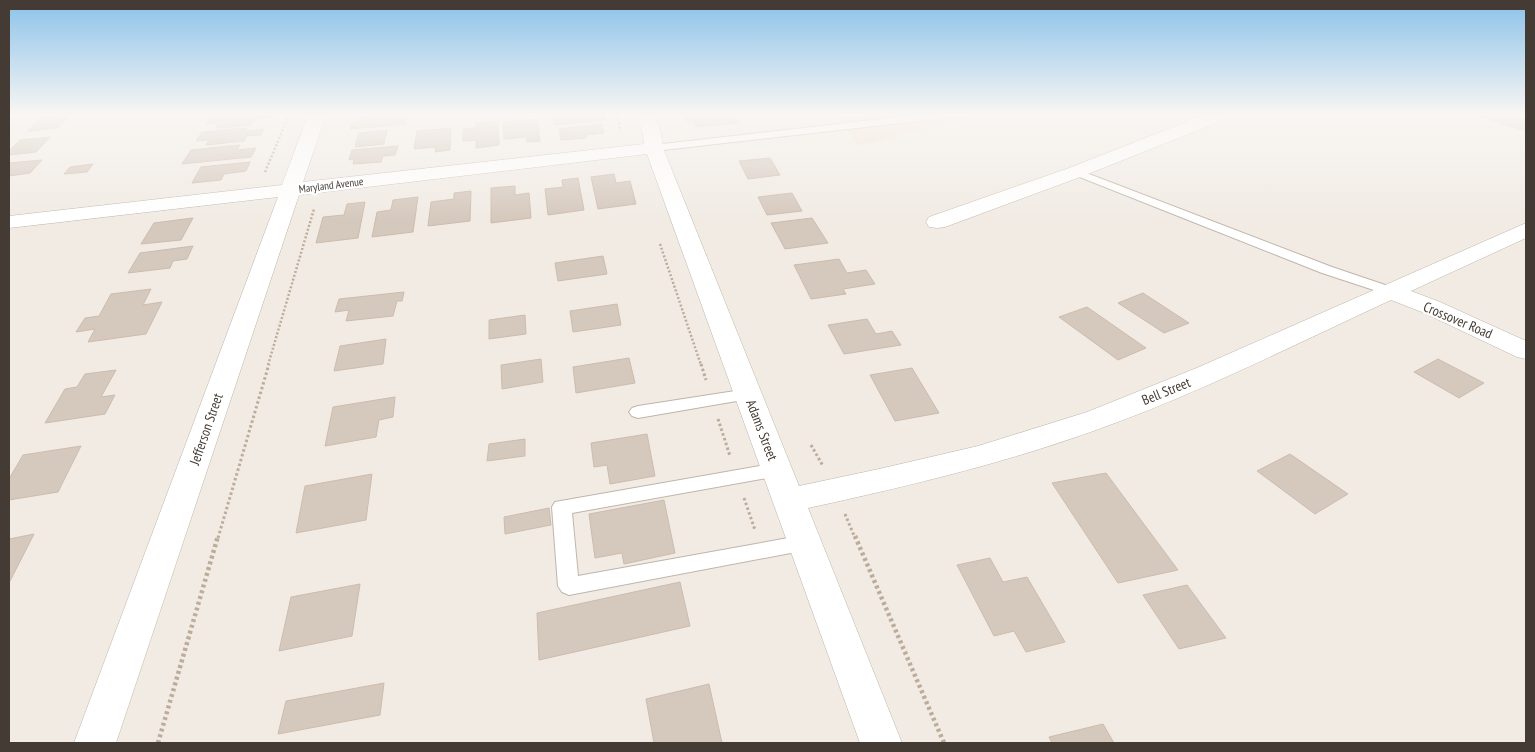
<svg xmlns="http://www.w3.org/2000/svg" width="1535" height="752" font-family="'PT Sans Narrow',sans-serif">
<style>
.commercial{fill:#f3dfcf}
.building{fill:#d5c8bd;stroke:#cdbcad}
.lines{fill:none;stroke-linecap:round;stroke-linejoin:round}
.service-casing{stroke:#bfb5aa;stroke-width:2}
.minor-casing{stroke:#bfb5aa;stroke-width:1}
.path-far2{stroke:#bdac99;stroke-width:2.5;stroke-dasharray:2 2;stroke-linecap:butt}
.path-far1{stroke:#bdac99;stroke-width:3;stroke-dasharray:2.5 2.5;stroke-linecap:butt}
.path{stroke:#bdac99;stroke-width:4.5;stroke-dasharray:3 3;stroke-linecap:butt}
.service{fill:#fff;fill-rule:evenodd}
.minor{fill:#fff;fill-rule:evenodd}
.labels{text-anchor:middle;stroke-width:4.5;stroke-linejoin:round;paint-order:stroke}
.far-street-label{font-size:11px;fill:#433b34;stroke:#fff}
.street-label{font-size:14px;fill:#433b34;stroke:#fff}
</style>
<rect width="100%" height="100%" fill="#f1ebe4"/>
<path class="commercial" d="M835,115H977L859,146Z"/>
<g class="building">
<path d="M70,115L58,128L28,131L41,117Z"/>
<path d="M271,115L269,118L254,119L251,125L216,128L219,123L206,124L212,116Z"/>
<path d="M380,115H406L405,124L350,129L352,123L358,122L360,117Z"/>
<path d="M553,115H605L606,120L554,125Z"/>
<path d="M735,115L739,123L696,127L694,123H688L684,116Z"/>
<path d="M1475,115H1526V131Z"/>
<path d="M537,119L540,141L527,142L526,137L504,139L503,122Z"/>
<path d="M498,121L499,145L476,148V140L463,141V129L476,128V123Z"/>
<path d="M602,124L604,133L586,135V138L561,140L559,129Z"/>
<path d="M247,128L245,131L264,129L261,135L246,136L244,141L206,145L209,140L196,141L202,132Z"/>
<path d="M451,128L450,150L435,152L436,147L414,149L417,131Z"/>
<path d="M387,130L384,144L355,147L359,133Z"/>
<path d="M50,137L36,152L9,155V151L20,140Z"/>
<path d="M240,145L237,150L256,148L251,157L182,164L191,150Z"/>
<path d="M398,146L395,155L383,156L381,162L353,164L354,159L349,160L352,150Z"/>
<path d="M770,158L780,175L748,179L739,161Z"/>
<path d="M42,160L30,173L9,176V163Z"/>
<path d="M250,162L246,171L224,174L221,180L192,183L201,167Z"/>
<path d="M93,164L87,172L64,174L70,167Z"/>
<path d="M614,174L616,183L630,181L636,204L598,209L591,177Z"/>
<path d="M578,178L584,210L548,215L545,189L563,187L562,180Z"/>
<path d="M515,186V195L529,193L531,218L491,223V188Z"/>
<path d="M471,191L470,221L428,226L431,202L454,199V193Z"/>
<path d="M792,193L802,211L767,215L758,197Z"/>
<path d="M418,197L413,232L372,237L377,212L391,210L393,200Z"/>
<path d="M365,202L358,238L316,243L323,217L344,215L347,204Z"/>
<path d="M193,218L181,240L141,244L154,223Z"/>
<path d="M812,218L828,243L785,249L771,223Z"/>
<path d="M193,246L187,259L173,261L170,268L128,273L140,253Z"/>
<path d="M603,256L607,274L558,281L555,263Z"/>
<path d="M839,259L847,273L866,270L875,284L843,289L846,294L811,299L794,265Z"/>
<path d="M151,289L143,305L162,302L146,334L88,342L95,329L76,332L85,318L99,316L111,294Z"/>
<path d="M404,292L402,301H397L393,316L346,321L349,310L335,312L339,299Z"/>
<path d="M1143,293L1189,323L1164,333L1118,303Z"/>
<path d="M617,304L621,325L573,332L570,311Z"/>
<path d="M1087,307L1146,348L1118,360L1059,317Z"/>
<path d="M525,315L526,334L489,339V320Z"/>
<path d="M867,319L876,334L892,331L901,345L844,354L828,325Z"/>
<path d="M386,339L383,364L334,371L340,346Z"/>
<path d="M629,358L635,383L576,393L573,367Z"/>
<path d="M541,359L543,382L502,389L501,365Z"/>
<path d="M1438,359L1484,383L1459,398L1414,372Z"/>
<path d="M912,368L939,413L895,421L870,375Z"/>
<path d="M116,370L101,397L115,395L105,414L45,423L65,389L77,387L85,374Z"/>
<path d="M395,397L393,417L379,420L376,437L325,446L333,407Z"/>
<path d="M647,434L655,476L610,484L607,465L594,467L591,443Z"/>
<path d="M525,439V456L487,461L489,444Z"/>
<path d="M81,446L58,492L9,500V479L23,455Z"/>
<path d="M1290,454L1348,494L1315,514L1257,471Z"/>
<path d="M1106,473L1178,570L1118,583L1052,483Z"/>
<path d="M372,474L366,520L296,533L305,486Z"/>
<path d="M664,500L675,553L624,564L622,553L595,558L589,514Z"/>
<path d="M549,508L551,525L505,534L504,517Z"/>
<path d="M34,534L9,583V539Z"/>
<path d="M990,558L1003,582L1027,577L1065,642L1026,652L1014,631L994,636L957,565Z"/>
<path d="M680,582L690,626L539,660L537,613Z"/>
<path d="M360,584L352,636L279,651L291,597Z"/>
<path d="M1187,585L1226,638L1179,649L1143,595Z"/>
<path d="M384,683L380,715L278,734L286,701Z"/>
<path d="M709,684L722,743H654L646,699Z"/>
<path d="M1103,724L1114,743H1052L1049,737Z"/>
</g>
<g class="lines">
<defs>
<g id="service">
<path d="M917,115H950L945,118L654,151L648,148L654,145Z"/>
<path d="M1076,169L1332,267L1394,288L1396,291L1394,294L1389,295L1322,273L1072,174L1070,172Z"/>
<path d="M748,389L754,390L756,394L754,398L638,418L632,416L629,412L632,408L638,406Z"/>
<path d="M777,463L784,465L786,470L784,475L572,513L578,576L805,535L812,537L815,543L812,549L569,595L562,592L558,586L552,507L555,502Z"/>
</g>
<g id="minor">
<path d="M308,115H326L303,182L644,144L643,133L636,115H654L661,133L663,148L799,486L879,469L978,446L1087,412L1199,367L1526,223V238L1411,291L1440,302L1526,341V359L1517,357L1422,312L1391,300C1298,343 1203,391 1107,426C1010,462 909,486 808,508L902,743H860L647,154L299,195L116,743H74L278,197L9,228V216L282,185Z"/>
<path d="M1204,115H1229L1226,119L1083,176L945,227L937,228L929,227L926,222L929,217L1069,168Z"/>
</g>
</defs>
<use href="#service" class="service-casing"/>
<use href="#minor" class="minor-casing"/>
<g class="path-far2">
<path d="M616,115L621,131"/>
<path d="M265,172L289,115"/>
<path d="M660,244L701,365"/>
<path d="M268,365L314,209"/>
</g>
<g class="path-far1">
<path d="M701,364L706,380"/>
<path d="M718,419L730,456"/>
<path d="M811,445L823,466"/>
<path d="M744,498L755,530"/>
<path d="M845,514L855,538"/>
<path d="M218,538L269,364"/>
</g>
<g class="path">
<path d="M855,536L944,743"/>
<path d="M158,743L218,536"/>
</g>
<use href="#service" class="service"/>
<use href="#minor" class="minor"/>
</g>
<linearGradient id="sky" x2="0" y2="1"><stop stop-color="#8bc2ea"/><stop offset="0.52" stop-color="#f9f6f3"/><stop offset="1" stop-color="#f9f6f3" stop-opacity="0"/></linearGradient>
<rect width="1535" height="220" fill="url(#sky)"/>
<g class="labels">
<g class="far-street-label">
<text transform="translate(331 185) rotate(-7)" y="4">Maryland Avenue</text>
</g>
<g class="street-label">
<text transform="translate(1458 320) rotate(23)" y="5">Crossover Road</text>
<text transform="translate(1166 391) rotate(-22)" y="5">Bell Street</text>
<text transform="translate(206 429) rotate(-71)" y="5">Jefferson Street</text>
<text transform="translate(762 430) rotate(69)" y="5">Adams Street</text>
</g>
</g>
<rect width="1535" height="752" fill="none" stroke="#433b34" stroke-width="20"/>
</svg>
